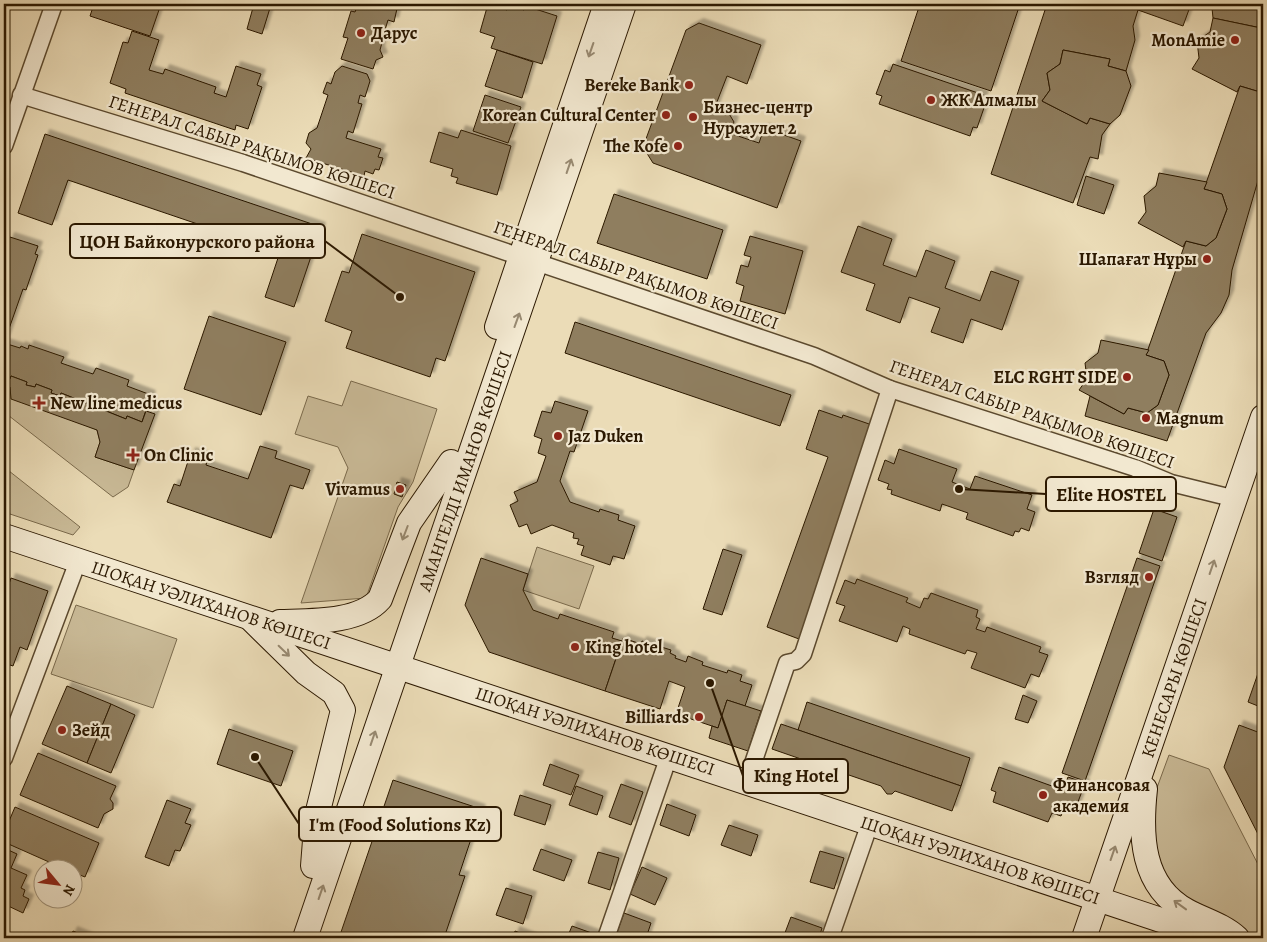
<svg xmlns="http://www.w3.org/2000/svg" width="1267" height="942" font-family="Alegreya,serif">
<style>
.green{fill:#cabb98;stroke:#7a6a4c}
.building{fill:#8f7e5f;stroke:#2b1800;filter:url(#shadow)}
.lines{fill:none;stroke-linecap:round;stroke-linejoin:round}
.street-casing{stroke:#5b492e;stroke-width:19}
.secondary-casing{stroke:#2b1800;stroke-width:26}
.street{stroke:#f2e8d0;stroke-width:16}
.secondary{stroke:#f2e8d0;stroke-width:24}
.oneway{stroke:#988a72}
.poi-dot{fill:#8f2418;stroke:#f2e8d0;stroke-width:2}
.labels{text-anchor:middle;stroke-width:4.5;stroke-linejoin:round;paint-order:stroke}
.poi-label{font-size:18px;font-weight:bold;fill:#2b1800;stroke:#f2e8d0;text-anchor:start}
.street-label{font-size:18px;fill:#2b1800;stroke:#f2e8d0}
.leader{fill:none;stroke:#2b1800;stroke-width:2}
.callout-dot{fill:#2b1800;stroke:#f2e8d0;stroke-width:2}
.callout{fill:#f2e8d0;stroke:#2b1800;stroke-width:2}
.callout-label{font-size:19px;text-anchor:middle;font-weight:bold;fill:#2b1800}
</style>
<defs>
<filter id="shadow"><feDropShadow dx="4.5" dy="-4.5" stdDeviation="1" flood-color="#0004"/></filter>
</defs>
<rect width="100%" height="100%" fill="#ebdcb7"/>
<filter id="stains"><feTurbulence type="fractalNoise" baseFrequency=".004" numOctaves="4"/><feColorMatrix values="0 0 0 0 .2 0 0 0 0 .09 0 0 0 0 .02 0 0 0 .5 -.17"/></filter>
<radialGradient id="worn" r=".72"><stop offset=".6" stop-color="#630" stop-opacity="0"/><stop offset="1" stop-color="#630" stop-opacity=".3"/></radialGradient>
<g class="green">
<path d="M351,381L437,409L413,482L398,507L366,598L301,603L348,468L338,447L295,434L308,396L342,406Z"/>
<path d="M4,382L10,387L11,393L97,430L100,442L95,457L134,470L128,487L113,497L4,412Z"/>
<path d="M4,467L80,527L73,535L4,512Z"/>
<path d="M537,547L594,566L579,609L523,590Z"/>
<path d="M76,605L177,639L153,708L51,674Z"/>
<path d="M1169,755L1209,769L1263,874V938L1246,932L1168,889L1154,861L1151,804Z"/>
</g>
<g class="building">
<path d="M94,4H161L150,36L90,16Z"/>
<path d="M254,4L270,8L262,34L247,29Z"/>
<path d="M358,4H398L394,22L388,20L385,30L380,28L377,37L383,39L380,50L383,57L376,60L373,69L341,59L348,38L343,37L351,11L355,12Z"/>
<path d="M488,4L507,10L509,5L524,10L526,6L557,16L542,64L491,48L495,37L480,32Z"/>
<path d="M920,4H1020L991,91L901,61Z"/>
<path d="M1047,4H1191L1183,26L1138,10L1133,26L1135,40L1126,71L1108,66L1110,59L1063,50L1060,64L1047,73L1050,90L1042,101L1087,124L1090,118L1110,124L1102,135L1098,159L1090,157L1073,203L991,174Z"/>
<path d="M1199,4H1263V36L1258,34L1261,28L1213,18L1212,8Z"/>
<path d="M1213,18L1261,28L1258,34L1263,36V89L1260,92L1240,86L1237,92L1192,69L1199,58L1197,41L1210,32Z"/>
<path d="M699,23L761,45L747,84L727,76L715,107L728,112L734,122L729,133L759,143L764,128L801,141L777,208L653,163L643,147L686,30Z"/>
<path d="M132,31L159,40L149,70L163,74L165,69L216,87L214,93L226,97L236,66L261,74L257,85L262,87L248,129L236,125L235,130L125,93L126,89L110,83L123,42L128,43Z"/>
<path d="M497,50L533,62L522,98L485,86Z"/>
<path d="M1063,50L1110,59L1108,66L1126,71L1131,86L1120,115L1110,124L1090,118L1087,124L1042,101L1050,90L1047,73L1060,64Z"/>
<path d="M893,64L984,95L981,104L985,105L977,128L973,127L970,136L879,104L882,96L876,94L885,70L890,72Z"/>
<path d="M342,66L367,74L370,81L365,97L360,95L358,103L362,104L353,133L348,131L346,138L381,149L378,157L383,158L379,170L375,169L373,174L365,171L364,176L306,158L311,149L306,143L309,133L317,128L328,95L323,93L327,82L331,84L335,72Z"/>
<path d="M1240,86L1260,92L1263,89V171L1259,177L1232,270L1229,295L1221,313L1206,333L1167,441L1085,416L1090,396L1124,414L1128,408L1147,413L1158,405L1169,375L1164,361L1146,355L1186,241L1206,246L1216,238L1227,209L1222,194L1204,189Z"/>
<path d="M485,95L521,107L508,143L473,131Z"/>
<path d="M461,130L511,146L497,195L456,183L458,178L451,176L453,169L430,162L439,132L458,138Z"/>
<path d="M45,134L321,227L294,307L265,297L280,252L68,180L52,225L18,213Z"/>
<path d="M1159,173L1207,182L1204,189L1222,194L1227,209L1216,238L1206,246L1186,241L1183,247L1138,223L1146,212L1144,196L1156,186Z"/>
<path d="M1086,176L1114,185L1104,214L1077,205Z"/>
<path d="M614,194L723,230L707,279L597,243Z"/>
<path d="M858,226L892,239L883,265L916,277L926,250L955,261L945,288L980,301L991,271L1019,281L1002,330L971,319L963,343L931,332L940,308L909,297L900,323L866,310L875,284L841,272Z"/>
<path d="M362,234L475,272L445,361L436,358L430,377L346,348L352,331L325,321L342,271L349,273Z"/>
<path d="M750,236L803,251L785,314L740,301L744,286L736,283L741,265L748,267L751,257L744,255Z"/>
<path d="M10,237L38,246L35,254L38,255L26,290L23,289L4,343L20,348L21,346L28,349L29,345L64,357L61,363L93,374L96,368L129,380L127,386L151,395L142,422L127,416L126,419L61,393L60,396L51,393L52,390L36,384L35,387L26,385L27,382L11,376L10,379L4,377V252Z"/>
<path d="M209,316L286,342L261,415L184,389Z"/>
<path d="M575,322L791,395L780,426L565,353Z"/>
<path d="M1101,340L1149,350L1146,355L1164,361L1169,375L1158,405L1147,413L1128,408L1124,414L1079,390L1087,379L1085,363L1098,353Z"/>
<path d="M11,376L27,382L26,385L35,387L36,384L52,390L51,393L60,396L61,393L126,419L127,416L142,422L146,411L155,414L134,470L95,457L100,442L97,430L11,399L10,387L4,382V377L10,379Z"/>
<path d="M555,401L588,411L574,452L570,451L560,481L570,502L599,512L600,509L619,515L618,520L635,526L624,559L613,556L610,565L581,555L584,546L577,544L579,539L573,538L574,533L552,525L531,534L527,524L519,527L510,505L518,501L514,492L537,482L546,456L538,453L542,439L534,436L542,411L551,413Z"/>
<path d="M819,410L842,418L843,415L875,426L799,639L767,627L828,457L806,449Z"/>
<path d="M260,446L277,451L275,458L310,470L303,489L290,485L271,538L167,502L174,484L180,486L191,452L208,458L206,465L248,479Z"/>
<path d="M899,449L957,469L952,482L970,489L975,476L1032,495L1027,509L1035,512L1029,531L1021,528L1019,532L1015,531L1013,536L966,519L968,513L942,504L940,511L891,494L892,490L887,489L889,484L878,480L885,460L894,464Z"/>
<path d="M397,482L406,485L402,497L394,494Z"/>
<path d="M1154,509L1177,517L1162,561L1139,553Z"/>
<path d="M723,549L742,555L722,615L703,609Z"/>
<path d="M481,558L528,574L523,590L533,610L558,619L560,614L614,632L612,638L622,641L605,691L489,652L465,605Z"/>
<path d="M1137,558L1160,566L1085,781L1062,773Z"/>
<path d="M11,578L48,591L27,650L20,647L13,666L4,663V599Z"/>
<path d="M857,579L908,598L906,602L920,608L924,598L928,599L931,593L978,610L976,617L980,619L976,629L985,632L987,627L1041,647L1039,652L1048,655L1039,677L1031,674L1025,688L971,668L977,653L967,650L965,654L909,634L910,629L903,626L897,642L839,621L845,606L836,603L845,580L855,584Z"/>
<path d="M623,638L641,644L642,641L671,650L670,653L676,656L675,658L686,662L688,656L703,662L702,665L727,673L728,670L742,675L740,681L752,685L745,706L727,700L718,728L676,714L685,687L669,681L660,709L605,691Z"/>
<path d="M1263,659V708L1248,702Z"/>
<path d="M67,686L111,704L87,763L42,744Z"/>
<path d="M1023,695L1037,701L1028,723L1015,719Z"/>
<path d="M727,700L761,711L748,751L709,738L712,726L718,728Z"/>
<path d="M807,702L970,758L961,786L798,730Z"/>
<path d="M111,704L135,715L111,773L87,763Z"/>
<path d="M781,724L961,786L952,811L895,791L892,794H887L881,786L843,773L833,776L827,768L772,749Z"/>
<path d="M1239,725L1263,734L1261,762L1263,844L1224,767Z"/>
<path d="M229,729L293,751L281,786L217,764Z"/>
<path d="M38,753L116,786L110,799L113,803V809L104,814L98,828L20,795Z"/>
<path d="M550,764L579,775L571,795L543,785Z"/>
<path d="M999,767L1063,790L1068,777L1085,783L1075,810L1065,806L1061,816L1052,813L1048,822L993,802L996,792L991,790Z"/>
<path d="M393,780L481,809L459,875L465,876L444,938H339Z"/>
<path d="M621,784L643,792L631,825L609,817Z"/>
<path d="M576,786L603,796L597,815L569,805Z"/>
<path d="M520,795L551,805L545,825L514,815Z"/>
<path d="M167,800L191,809L185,823L191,825L180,851L175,850L169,866L145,857Z"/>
<path d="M667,804L696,815L689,836L660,825Z"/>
<path d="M15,807L99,843L85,877L72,872V870H67L4,842V833Z"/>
<path d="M729,825L758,835L751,856L721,845Z"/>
<path d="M4,848L17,854L11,868L27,875L21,888L25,890L23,896L29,899L23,913L4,904Z"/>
<path d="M541,849L572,860L564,881L533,870Z"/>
<path d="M820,851L844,858L834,889L810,882Z"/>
<path d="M598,852L619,858L610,890L588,883Z"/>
<path d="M642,867L667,878L655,905L630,894Z"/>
<path d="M506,888L532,896L523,924L496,915Z"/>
<path d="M624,913L651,923L646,938H615Z"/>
<path d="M791,917L822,928L819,938H783Z"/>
<path d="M572,926L600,936L599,938H567Z"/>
<path d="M73,931L90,938H70Z"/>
<path d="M515,931L533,938H513Z"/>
</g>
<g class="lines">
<defs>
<g id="street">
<path d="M21,95L243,163L814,356L890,389L1135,468L1171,483L1236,499"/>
<path d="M4,146L54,4"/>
<path d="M4,758L78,561"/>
<path d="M747,781L787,663L796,661L803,654L890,389"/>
<path d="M606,938L669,756"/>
<path d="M830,938L870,823"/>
</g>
<g id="secondary">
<path d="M497,327L606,4"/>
<path d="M4,536L1215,938"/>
<path d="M252,620L306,673L334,693L343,710L317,815L313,866"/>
<path d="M280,622C311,621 359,623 380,599L409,523L451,462"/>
<path d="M1145,789C1140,835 1141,886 1187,911C1204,920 1223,925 1237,938"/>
<path d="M305,938L624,4"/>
<path d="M1084,938L1263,417"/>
</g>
</defs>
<use href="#street" class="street-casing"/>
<use href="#secondary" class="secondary-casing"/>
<use href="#street" class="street"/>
<use href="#secondary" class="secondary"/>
</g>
<defs><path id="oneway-shaft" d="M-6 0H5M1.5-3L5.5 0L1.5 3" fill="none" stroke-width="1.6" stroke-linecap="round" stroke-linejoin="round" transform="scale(1.25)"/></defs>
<g class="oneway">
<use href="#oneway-shaft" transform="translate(591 50) rotate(109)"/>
<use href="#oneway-shaft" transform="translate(569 166) rotate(-71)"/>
<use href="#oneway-shaft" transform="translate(517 320) rotate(-70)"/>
<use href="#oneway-shaft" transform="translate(405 533) rotate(111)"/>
<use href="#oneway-shaft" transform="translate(1212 567) rotate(-71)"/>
<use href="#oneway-shaft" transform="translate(284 651) rotate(44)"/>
<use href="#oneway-shaft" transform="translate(373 738) rotate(-71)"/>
<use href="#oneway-shaft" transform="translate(1113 853) rotate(-71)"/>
<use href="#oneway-shaft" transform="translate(321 892) rotate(-71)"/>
<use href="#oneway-shaft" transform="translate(1180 905) rotate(-144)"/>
</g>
<g class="poi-dot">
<circle cx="361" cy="33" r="5"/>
<circle cx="1235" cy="40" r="5"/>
<circle cx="689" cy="85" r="5"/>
<circle cx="931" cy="100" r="5"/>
<circle cx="666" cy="115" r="5"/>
<circle cx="693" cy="117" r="5"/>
<circle cx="678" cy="146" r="5"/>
<circle cx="1207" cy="259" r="5"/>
<circle cx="1127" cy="377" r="5"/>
<path d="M36.5 395.5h5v5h5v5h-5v5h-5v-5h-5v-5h5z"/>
<circle cx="1146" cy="418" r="5"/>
<circle cx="558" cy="436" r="5"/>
<path d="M130.5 447.5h5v5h5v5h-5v5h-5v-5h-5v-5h5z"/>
<circle cx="400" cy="489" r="5"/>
<circle cx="1149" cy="577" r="5"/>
<circle cx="575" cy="647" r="5"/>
<circle cx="699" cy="717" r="5"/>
<circle cx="62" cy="730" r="5"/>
<circle cx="1043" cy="795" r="5"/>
</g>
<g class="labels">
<g class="poi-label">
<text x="371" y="39">Дарус</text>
<text x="1225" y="46" text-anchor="end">MonAmie</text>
<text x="679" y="91" text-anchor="end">Bereke Bank</text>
<text x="941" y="106">ЖК Алмалы</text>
<text x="703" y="113">Бизнес-центр<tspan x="703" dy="21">Нурсаулет 2</tspan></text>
<text x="656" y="121" text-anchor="end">Korean Cultural Center</text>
<text x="668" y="152" text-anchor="end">The Kofe</text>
<text x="1197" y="265" text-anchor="end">Шапағат Нұры</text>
<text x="1117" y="383" text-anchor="end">ELC RGHT SIDE</text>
<text x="50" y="409">New line medicus</text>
<text x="1156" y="424">Magnum</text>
<text x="568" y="442">Jaz Duken</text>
<text x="144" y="461">On Clinic</text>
<text x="390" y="495" text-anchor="end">Vivamus</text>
<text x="1139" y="583" text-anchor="end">Взгляд</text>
<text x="585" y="653">King hotel</text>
<text x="689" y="723" text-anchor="end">Billiards</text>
<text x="72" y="736">Зейд</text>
<text x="1053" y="791">Финансовая<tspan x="1053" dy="21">академия</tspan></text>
</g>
<g class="street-label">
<text transform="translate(252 147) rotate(18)" y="6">ГЕНЕРАЛ САБЫР РАҚЫМОВ КӨШЕСІ</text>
<text transform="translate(636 275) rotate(19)" y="6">ГЕНЕРАЛ САБЫР РАҚЫМОВ КӨШЕСІ</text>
<text transform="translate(1032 414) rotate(19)" y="6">ГЕНЕРАЛ САБЫР РАҚЫМОВ КӨШЕСІ</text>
<text transform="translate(465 471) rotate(-71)" y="6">АМАНГЕЛДІ ИМАНОВ КӨШЕСІ</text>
<text transform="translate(211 605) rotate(18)" y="6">ШОҚАН УӘЛИХАНОВ КӨШЕСІ</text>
<text transform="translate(1174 678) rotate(-71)" y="6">КЕНЕСАРЫ КӨШЕСІ</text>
<text transform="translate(595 731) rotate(18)" y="6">ШОҚАН УӘЛИХАНОВ КӨШЕСІ</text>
<text transform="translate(980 860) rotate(18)" y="6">ШОҚАН УӘЛИХАНОВ КӨШЕСІ</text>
</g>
</g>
<path class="leader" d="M400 297L325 241M959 489L1046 494M710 683L743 776M255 757L299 824"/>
<g class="callout-dot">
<circle cx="400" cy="297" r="5"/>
<circle cx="959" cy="489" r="5"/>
<circle cx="710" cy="683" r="5"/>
<circle cx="255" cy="757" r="5"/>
</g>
<g class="callout">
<rect x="70" y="224" width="255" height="34" rx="5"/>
<rect x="1046" y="477" width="130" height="34" rx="5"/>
<rect x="743" y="759" width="105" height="34" rx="5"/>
<rect x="299" y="807" width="202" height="34" rx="5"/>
</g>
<g class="callout-label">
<text x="197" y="248">ЦОН Байконурского района</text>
<text x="1111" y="501">Elite HOSTEL</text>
<text x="796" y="782">King Hotel</text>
<text x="400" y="831">I'm (Food Solutions Kz)</text>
</g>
<rect width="1267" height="942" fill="none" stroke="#ebdcb7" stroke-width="20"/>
<rect x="5" y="5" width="1257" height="932" fill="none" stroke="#2b1800" stroke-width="2.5"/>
<rect x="10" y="10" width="1247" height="922" fill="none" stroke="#2b1800"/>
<g transform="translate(58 884) rotate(119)"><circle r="24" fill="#f2e8d0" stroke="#a2957d"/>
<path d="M0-4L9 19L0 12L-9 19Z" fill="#8f2418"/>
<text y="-8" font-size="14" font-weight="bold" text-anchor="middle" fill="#2b1800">N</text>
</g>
<rect width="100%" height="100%" filter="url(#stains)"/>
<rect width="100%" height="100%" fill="url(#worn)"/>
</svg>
